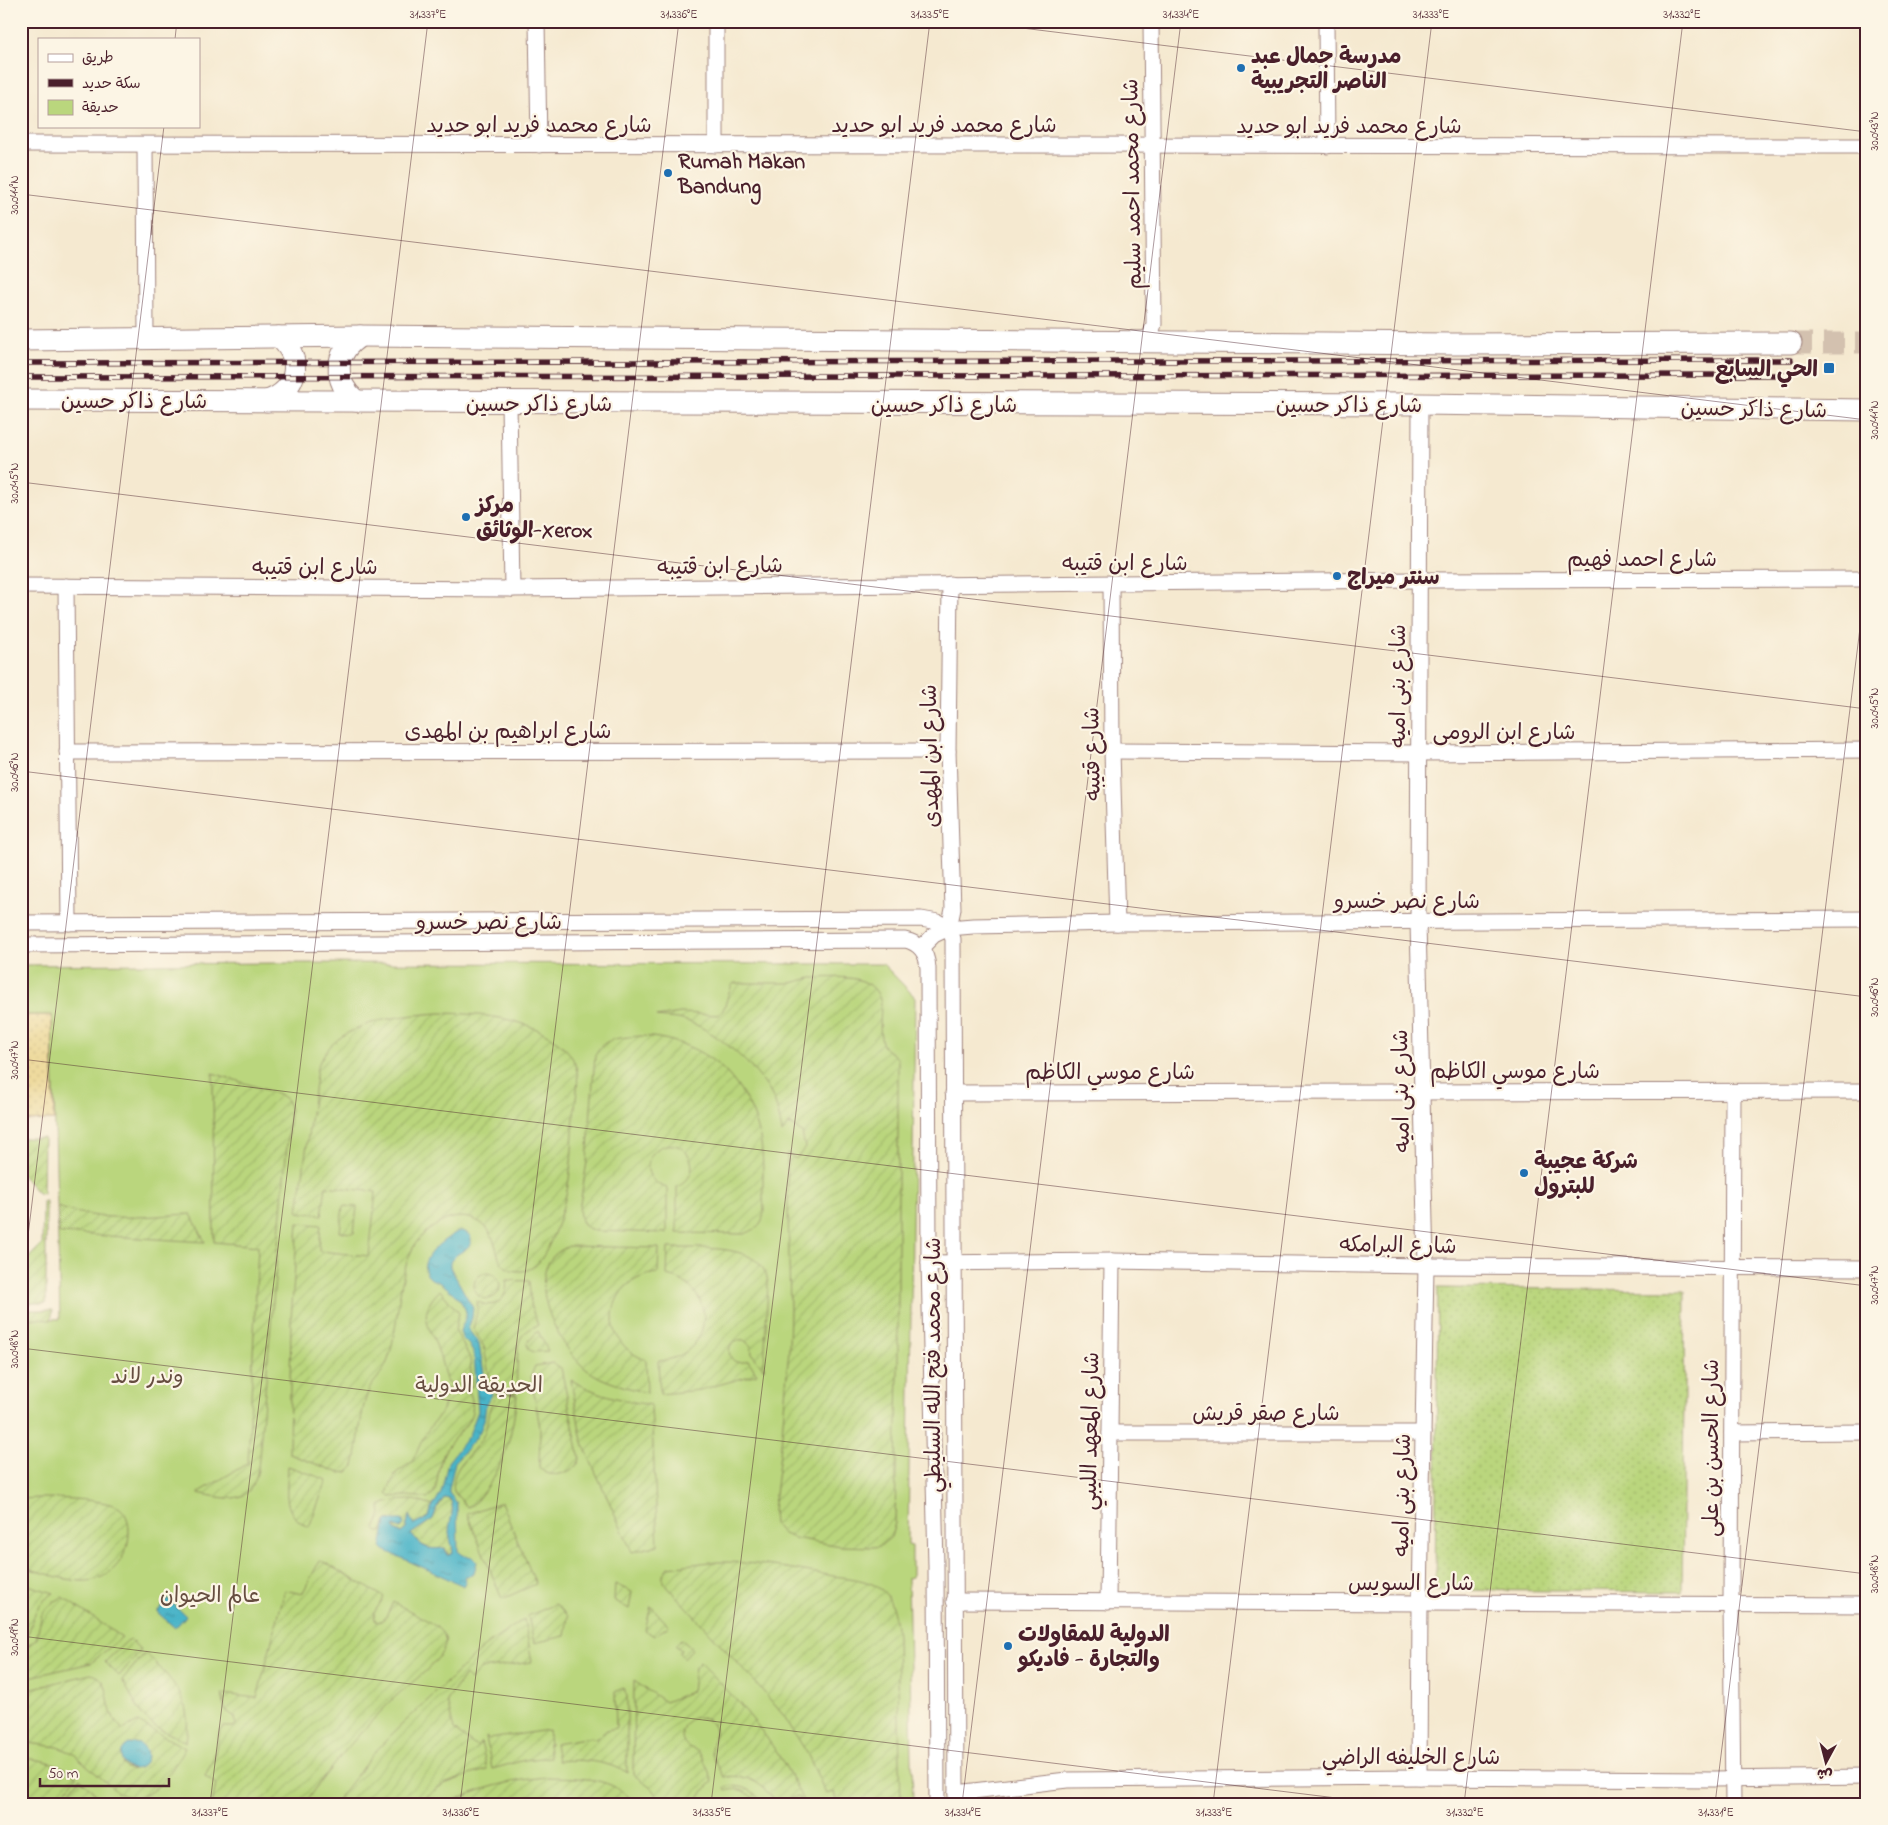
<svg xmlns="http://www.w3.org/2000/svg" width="1888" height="1825" font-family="'Indie Flower','Playpen Sans Arabic',sans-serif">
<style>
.grass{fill:url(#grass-dots);stroke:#827a54}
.sand{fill:url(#sand-dots);stroke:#9c7c64}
.park{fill:#bad67d;stroke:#827a54}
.garden{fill:url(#garden-furrows);stroke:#827a54;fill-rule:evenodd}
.water{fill:url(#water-ripples);stroke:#4a6a7a;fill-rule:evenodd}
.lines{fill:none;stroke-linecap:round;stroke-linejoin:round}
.secondary-tunnel{stroke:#d3c1af;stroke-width:21;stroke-dasharray:21 11;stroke-linecap:butt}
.street-casing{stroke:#a0847e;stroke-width:17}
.secondary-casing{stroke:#a0847e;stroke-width:23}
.street{stroke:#fff;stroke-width:15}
.secondary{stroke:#fff;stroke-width:21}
.rail-casing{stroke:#4a1f2b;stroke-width:5.5}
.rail{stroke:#fcf5e5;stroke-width:4;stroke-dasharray:11;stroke-linecap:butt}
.ticks{fill:none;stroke:#4a1f2b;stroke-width:1;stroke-opacity:0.45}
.poi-dot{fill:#1f6fb2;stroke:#fcf5e5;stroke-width:2}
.labels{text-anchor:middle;stroke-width:4.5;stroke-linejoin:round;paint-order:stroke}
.poi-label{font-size:22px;font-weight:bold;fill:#4a1f2b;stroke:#fcf5e5;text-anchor:start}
.street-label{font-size:22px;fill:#4a1f2b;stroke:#fcf5e5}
.park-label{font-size:22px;fill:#664d40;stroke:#fcf5e5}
.neatline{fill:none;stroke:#4a1f2b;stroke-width:2}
.ticks-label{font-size:12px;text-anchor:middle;fill:#4a1f2b}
</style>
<defs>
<pattern id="grass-dots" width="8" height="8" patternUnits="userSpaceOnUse" patternTransform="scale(1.25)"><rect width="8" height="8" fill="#bad67d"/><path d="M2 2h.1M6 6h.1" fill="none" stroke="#a1b76c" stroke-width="1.8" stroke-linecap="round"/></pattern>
<pattern id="sand-dots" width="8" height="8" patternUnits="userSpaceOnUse" patternTransform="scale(1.25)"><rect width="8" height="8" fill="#eeda9e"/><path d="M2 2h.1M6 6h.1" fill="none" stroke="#cebb88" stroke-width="1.8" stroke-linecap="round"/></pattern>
<pattern id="garden-furrows" width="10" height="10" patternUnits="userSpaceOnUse" patternTransform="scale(1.25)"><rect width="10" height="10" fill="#bad67d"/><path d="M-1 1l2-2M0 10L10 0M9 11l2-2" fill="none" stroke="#a1b76c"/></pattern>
<pattern id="water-ripples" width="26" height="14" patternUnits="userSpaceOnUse" patternTransform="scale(1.25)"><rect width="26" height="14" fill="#4ab4c8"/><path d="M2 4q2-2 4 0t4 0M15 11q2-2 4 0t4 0" fill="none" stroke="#4092a3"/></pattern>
</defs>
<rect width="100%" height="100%" fill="#fcf5e5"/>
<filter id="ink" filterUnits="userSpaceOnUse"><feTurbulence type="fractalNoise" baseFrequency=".02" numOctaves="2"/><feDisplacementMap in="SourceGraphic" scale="10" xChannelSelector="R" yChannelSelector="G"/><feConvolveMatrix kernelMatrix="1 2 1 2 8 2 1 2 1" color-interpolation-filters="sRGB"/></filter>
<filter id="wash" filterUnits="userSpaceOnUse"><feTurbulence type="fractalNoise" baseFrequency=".0096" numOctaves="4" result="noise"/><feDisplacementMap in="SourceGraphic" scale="20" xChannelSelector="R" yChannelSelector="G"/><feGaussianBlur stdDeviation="1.12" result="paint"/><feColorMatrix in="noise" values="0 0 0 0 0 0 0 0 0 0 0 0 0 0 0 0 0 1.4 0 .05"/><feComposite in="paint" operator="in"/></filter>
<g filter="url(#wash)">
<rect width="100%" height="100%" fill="#f5e9d0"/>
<path class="grass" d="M1438,1288L1685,1290L1682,1592L1435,1590Z"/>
<path class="sand" d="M21,1015H52L54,1120L21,1121Z"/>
<path class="park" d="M279,963L883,964L915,997L908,1545L912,1546V1577L908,1578L913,1804H21V1318L60,1319L52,1015H21V965Z"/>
<g class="garden">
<path d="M811,978C836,978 874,971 881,1003C881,1014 878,1038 884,1047C888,1052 895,1053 898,1060V1371L895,1523L891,1537L880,1546L873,1547L841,1546L794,1538L783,1534L774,1524L773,1511L781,1445L789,1349L790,1310L787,1153L796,1159L805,1148L802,1133L790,1124L782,1133C780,1121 778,1108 772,1096C758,1068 714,1028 683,1020C674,1018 665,1018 656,1017L681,1013L719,1015C728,1007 726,992 734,983H791Z"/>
<path d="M440,1013C482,1014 540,1017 570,1054C573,1059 576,1065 577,1071C579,1086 575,1102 574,1116C572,1144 572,1172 565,1199C560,1218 551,1247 539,1262C529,1274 508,1275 500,1260C497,1254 496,1245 493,1239C486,1219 464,1213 446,1220C435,1225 424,1232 416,1243C399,1268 399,1315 392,1345C390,1355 387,1365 381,1373C377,1380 371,1384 368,1392C359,1415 360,1442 354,1466L348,1472L340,1473L289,1454L291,1320L298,1223L321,1225L319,1251L369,1256L376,1192L326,1186L322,1215L298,1212L317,1068C334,1021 396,1016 440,1013Z"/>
<path d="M641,1036C676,1038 709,1051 732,1079C742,1092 751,1106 756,1122C764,1145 763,1170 763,1194C763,1201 765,1210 763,1217C761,1226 753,1231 744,1234L677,1233V1187C710,1171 681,1130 656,1150C650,1155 647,1163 648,1170C650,1180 658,1185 667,1188V1233L595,1231L584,1226L581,1221L579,1210L587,1162L595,1055C604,1036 623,1038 641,1036Z"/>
<path d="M213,1073L279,1094L287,1100L290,1111L258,1469C251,1507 227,1499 198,1493L248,1463L258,1246L214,1242Z"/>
<path d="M21,1138H44L43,1194L38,1193L21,1174Z"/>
<path d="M43,1201H46V1303H21V1265L42,1244Z"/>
<path d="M343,1206L357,1207L354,1233L340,1232Z"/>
<path d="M58,1207C102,1223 145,1216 191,1214L205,1242L59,1233Z"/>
<path d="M569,1246L659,1248L658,1273C605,1278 596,1342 646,1360L647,1393C627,1387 602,1382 586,1369C561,1349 530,1290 550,1260C555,1253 561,1250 569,1246Z"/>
<path d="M668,1248C698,1249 764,1241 768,1283L764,1369L752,1354L751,1346L744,1340C721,1337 727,1372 748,1360L757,1374L700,1390L660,1394L658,1361C713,1358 721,1289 667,1275Z"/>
<circle cx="487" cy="1286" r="13"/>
<path d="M506,1280L529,1281L531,1307L538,1325C527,1330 521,1334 518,1346L516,1393L498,1392L490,1381L484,1347L473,1328L477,1312V1301C494,1312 510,1297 506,1280Z"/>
<path d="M440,1290L459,1313L455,1330L470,1358L472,1387L447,1383C443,1370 441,1357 436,1345C426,1320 419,1312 440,1290Z"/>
<path d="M21,1310H53L51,1320L21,1318Z"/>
<path d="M538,1331L548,1351L534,1352L528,1349L527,1343Z"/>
<path d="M553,1363L561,1368L580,1459C577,1472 549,1482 539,1467L540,1428L531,1376L535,1366Z"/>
<path d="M571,1380C596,1394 623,1401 651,1405L658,1545L632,1552L586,1451L581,1436Z"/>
<path d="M446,1388L470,1393C481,1423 454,1431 443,1455C438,1467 438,1481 434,1494L428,1498L407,1496L390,1497L387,1493L396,1473L412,1462L425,1434L440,1414L443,1407Z"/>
<path d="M496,1393L517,1395C513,1431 505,1467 481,1495C477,1500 473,1506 467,1507L454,1492C449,1468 471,1456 482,1438C488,1428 486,1418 490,1408C492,1402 495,1399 496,1393Z"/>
<path d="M288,1466L327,1480L309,1527C281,1514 287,1493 288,1466Z"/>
<path d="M39,1498C58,1498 103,1499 118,1507C124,1510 127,1517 128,1522C134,1552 112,1583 81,1581C61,1580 41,1571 21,1567V1499Z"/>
<path d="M444,1498L450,1499C455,1508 451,1519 450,1528C449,1537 453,1545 453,1553L449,1556L445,1548C429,1551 422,1546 411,1536V1533L433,1519L437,1508Z"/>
<path d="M414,1500L433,1506L429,1517L414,1525L409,1516L406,1529L401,1533L395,1530L393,1526L397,1528L390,1519L386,1521L382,1532H378L375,1530L381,1514L380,1506C390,1500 402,1500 414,1500Z"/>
<path d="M501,1502L536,1584L502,1599L467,1514Z"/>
<path d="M320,1560L384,1597L374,1613L375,1620L378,1622L385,1619L393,1602C405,1609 442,1625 445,1638C447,1645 442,1653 438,1658C426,1673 409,1684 395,1697C362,1730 331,1765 304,1804H212L216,1784L205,1776L214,1757L220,1730L224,1727H234L236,1724L235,1717L225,1710L222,1694L257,1698L285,1590L302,1594Z"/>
<path d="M710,1562C750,1561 788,1568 827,1575C844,1578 868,1578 882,1590C894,1601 895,1620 897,1636L901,1804H837L834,1792L826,1794L807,1753L784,1716L756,1683L663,1582V1574L668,1567Z"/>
<path d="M21,1583L54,1593C46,1598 39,1604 35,1613C30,1623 32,1633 21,1640Z"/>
<path d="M615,1584L632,1592L629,1609L614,1600Z"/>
<path d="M62,1597L122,1637L91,1663L21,1679V1649L36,1640L42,1614L50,1605Z"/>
<path d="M556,1604L568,1616L565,1636L534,1643L528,1616Z"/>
<path d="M651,1606L669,1626L654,1636L645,1630Z"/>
<path d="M524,1619L532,1662L481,1669L470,1680L465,1675L447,1701L454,1730L477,1747L481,1742L487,1770L472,1774L444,1784L414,1804H334L373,1754L392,1734L485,1646Z"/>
<path d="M129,1639L141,1650L119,1676L105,1662Z"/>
<path d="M681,1639L692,1649L684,1658L679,1653L681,1650L675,1645Z"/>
<path d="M145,1653C174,1681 193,1700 186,1742L154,1726L143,1716L122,1680Z"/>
<path d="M700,1662C741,1703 782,1749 804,1804H795L800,1802L798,1797L774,1803C764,1782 746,1774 724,1777C720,1769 714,1761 712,1753C709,1745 716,1738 715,1730C712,1718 696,1713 687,1722C680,1728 680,1740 687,1746C691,1749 697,1749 700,1754C706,1762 709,1773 713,1782L705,1789L696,1804H662L652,1789L633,1774L634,1681L665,1702L692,1691L695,1667Z"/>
<path d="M91,1674C111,1678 105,1699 112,1714C114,1720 119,1725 123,1730L138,1722L185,1748C171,1772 149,1811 117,1792L73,1753L58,1747L21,1742V1691ZM135,1743L141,1745L132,1770L126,1768L122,1764L130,1744Z"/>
<path d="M623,1688L627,1696V1772C604,1761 583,1759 558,1761L555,1743L591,1737L596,1739L607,1730L616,1728L615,1692Z"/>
<path d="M548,1730L550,1744L548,1745L550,1757L525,1760L492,1769L486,1737L489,1739Z"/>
<path d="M31,1759C49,1761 63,1765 77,1776L55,1804H21V1760Z"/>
<path d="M548,1777C579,1778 614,1776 635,1804H447C478,1788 512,1780 548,1777Z"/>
<path d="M80,1778L90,1788L104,1804H60Z"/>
<path d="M731,1786C745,1786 756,1791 762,1804H756C750,1791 739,1787 726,1791L725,1788Z"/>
</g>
<g class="water">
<path d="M459,1231C464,1231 467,1232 470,1236C476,1248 457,1252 452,1259C450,1262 450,1263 450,1267L473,1308L472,1318L468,1329L479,1344L485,1379L492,1395L486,1404L484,1421L480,1431L475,1439L455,1462L449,1489V1493L457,1503L458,1551L463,1555L473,1557L477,1562L474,1573L464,1578L466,1583L464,1586L384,1550L381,1547L386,1522L388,1520H402L404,1524L401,1529L394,1526L393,1527L395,1530L401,1533L406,1529L409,1515L414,1525L429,1517L431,1509L441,1493L448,1462L469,1435L478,1411L474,1354L469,1345L462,1338L460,1331C462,1324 467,1319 466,1312C464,1302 449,1288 440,1283C437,1281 432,1280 430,1278C411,1261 447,1237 459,1231ZM444,1498L450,1499C456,1509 449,1521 449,1532C449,1540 453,1545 453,1553L449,1555H447L445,1548C428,1550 422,1548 411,1534L433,1519L437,1508Z"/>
<path d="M168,1599L186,1616L175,1628L157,1612Z"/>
<circle cx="134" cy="1756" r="13"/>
</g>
</g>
<g filter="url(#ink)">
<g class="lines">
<path class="secondary-tunnel" d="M1791,343H1867"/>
<defs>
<g id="street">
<path d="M537,21L539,145"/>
<path d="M716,21V145"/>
<path d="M1326,21L1327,146"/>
<path d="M21,144L1867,146"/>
<path d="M145,145L146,339"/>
<path d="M1143,342L1151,334L1154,324L1151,21"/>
<path d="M509,403L512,589"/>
<path d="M1111,584L1112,751L1117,923"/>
<path d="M21,586L512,589L1418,580L1867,579"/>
<path d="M66,586L69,923"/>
<path d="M1112,751L1419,753L1867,750"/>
<path d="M67,752L948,751"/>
<path d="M21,923L921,919L938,922L949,928"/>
<path d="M949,928L953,939L956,1804"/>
<path d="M949,928L953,909L948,751L950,584"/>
<path d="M21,945L905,940C920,943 927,953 928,968L929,1263L936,1566L937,1804"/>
<path d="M921,948L934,935L949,928L973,926L1117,923L1867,919"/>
<path d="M953,1093L1867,1091"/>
<path d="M929,1263L1112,1261L1426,1266L1867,1268"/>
<path d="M1110,1433H1423"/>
<path d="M1732,1433L1867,1432"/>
<path d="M954,1601L1867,1605"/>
<path d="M1108,1602L1112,1261"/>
<path d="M1419,1777L1420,1603L1426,1266L1418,922L1420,404"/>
<path d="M956,1793L1067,1780L1419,1777L1714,1779L1867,1777"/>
<path d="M1733,1804L1731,1604L1733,1092"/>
</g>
<g id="secondary">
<path d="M21,340L360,336L1452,344L1791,343"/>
<path d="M21,400L1420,404L1867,410"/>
<path d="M267,401C298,390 304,359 279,337"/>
<path d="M356,401C332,380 334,353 360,336"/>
</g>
</defs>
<use href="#street" class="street-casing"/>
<use href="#secondary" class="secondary-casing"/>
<use href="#street" class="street"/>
<use href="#secondary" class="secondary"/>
<defs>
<g id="rail">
<path d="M21,363L1791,360"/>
<path d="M21,377L1791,375"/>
</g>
</defs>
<use href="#rail" class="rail-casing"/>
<use href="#rail" class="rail"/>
</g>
</g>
<path class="ticks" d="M965,21L1867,132M175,39L177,21M21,194L1867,420M21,482L1867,709M21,771L1867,997M21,1059L1867,1286M21,1293L164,126M21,1348L1867,1574M21,1636L1385,1804M210,1804L428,21M460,1804L679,21M711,1804L930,21M962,1804L1181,21M1213,1804L1432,21M1464,1804L1683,21M1715,1804L1867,571"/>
<g class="poi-dot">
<circle cx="1241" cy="68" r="5"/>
<circle cx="668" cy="173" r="5"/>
<rect x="1823" y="362" width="12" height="12" rx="2.5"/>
<circle cx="466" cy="517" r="5"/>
<circle cx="1337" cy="576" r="5"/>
<circle cx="1524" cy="1173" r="5"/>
<circle cx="1008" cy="1646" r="5"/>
</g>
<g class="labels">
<g class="poi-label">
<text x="1251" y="63">مدرسة جمال عبد<tspan x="1251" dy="25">الناصر التجريبية</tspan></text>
<text x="678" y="168">Rumah Makan<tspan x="678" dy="25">Bandung</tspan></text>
<text x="1818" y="376" text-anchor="end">الحي السابع</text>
<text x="476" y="512">مركز<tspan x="476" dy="25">الوثائق-Xerox</tspan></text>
<text x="1347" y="584">سنتر ميراج</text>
<text x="1534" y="1168">شركة عجيبة<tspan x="1534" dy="25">للبترول</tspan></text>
<text x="1018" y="1641">الدولية للمقاولات<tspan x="1018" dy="25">والتجارة - فاديكو</tspan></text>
</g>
<g class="street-label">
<text x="539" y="132">شارع محمد فريد ابو حديد</text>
<text x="944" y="132">شارع محمد فريد ابو حديد</text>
<text x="1349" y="133">شارع محمد فريد ابو حديد</text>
<text transform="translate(1131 184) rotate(-91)" y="8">شارع محمد احمد سليم</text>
<text x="134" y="408">شارع ذاكر حسين</text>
<text x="539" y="411">شارع ذاكر حسين</text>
<text x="944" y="412">شارع ذاكر حسين</text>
<text x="1349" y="412">شارع ذاكر حسين</text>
<text transform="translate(1754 408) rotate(1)" y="8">شارع ذاكر حسين</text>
<text x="1642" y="566">شارع احمد فهيم</text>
<text x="1125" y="570">شارع ابن قتيبه</text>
<text transform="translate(720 565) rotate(-1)" y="8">شارع ابن قتيبه</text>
<text x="315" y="574">شارع ابن قتيبه</text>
<text transform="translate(1397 686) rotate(-90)" y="8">شارع بنى اميه</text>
<text x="508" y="738">شارع ابراهيم بن المهدى</text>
<text x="1504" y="739">شارع ابن الرومى</text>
<text transform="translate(1091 754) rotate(-91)" y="8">شارع قتيبه</text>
<text transform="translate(929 756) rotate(-91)" y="8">شارع ابن المهدى</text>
<text x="1407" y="908">شارع نصر خسرو</text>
<text x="489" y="929">شارع نصر خسرو</text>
<text x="1515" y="1078">شارع موسي الكاظم</text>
<text x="1110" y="1079">شارع موسي الكاظم</text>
<text transform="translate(1400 1091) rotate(-91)" y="8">شارع بنى اميه</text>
<text transform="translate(1398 1244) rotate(1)" y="8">شارع البرامكه</text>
<text transform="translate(932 1365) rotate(-90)" y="8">شارع محمد فتح الله السليطي</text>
<text x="1266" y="1420">شارع صقر قريش</text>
<text transform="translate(1089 1431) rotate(-89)" y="8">شارع المعهد الليبي</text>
<text transform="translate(1710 1448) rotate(-90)" y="8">شارع الحسن بن على</text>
<text transform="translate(1401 1495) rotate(-89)" y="8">شارع بنى اميه</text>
<text x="1411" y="1590">شارع السويس</text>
<text x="1411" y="1764">شارع الخليفه الراضي</text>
</g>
<g class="park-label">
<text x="147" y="1383">وندر لاند</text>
<text x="479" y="1392">الحديقة الدولية</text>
<text x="210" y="1602">عالم الحيوان</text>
</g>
</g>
<rect width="1888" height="1825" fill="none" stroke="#fcf5e5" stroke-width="55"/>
<rect x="38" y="38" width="162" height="90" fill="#fcf5e5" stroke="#b59f9b"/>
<rect x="48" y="54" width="25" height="8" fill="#ffffff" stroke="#b59f9b"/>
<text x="82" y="62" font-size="15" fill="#4a1f2b">طريق</text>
<rect x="48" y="79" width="25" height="8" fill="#4a1f2b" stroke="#b59f9b"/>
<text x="82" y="88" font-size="15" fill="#4a1f2b">سكة حديد</text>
<rect x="48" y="100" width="25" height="15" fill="#bad67d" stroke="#b59f9b"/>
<text x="82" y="112" font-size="15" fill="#4a1f2b">حديقة</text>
<g transform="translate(1826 1762) rotate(187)" stroke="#fcf5e5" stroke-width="4" paint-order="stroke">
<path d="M0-4L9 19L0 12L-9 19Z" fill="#4a1f2b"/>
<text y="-8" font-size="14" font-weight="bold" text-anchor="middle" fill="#4a1f2b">ش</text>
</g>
<path d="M40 1778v8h129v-8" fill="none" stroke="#4a1f2b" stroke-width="2.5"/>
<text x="48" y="1778" font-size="15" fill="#4a1f2b" stroke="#fcf5e5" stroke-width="4" paint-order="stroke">50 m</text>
<rect x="28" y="28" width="1832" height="1770" class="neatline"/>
<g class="ticks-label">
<text x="428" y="18">31.337°E</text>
<text x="679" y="18">31.336°E</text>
<text x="930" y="18">31.335°E</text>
<text x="1181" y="18">31.334°E</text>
<text x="1431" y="18">31.333°E</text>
<text x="1682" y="18">31.332°E</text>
<text transform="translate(1874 131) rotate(-90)" y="4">30.043°N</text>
<text transform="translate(14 195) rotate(-90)" y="4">30.044°N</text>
<text transform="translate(1874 420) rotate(-90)" y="4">30.044°N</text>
<text transform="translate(14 483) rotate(-90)" y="4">30.045°N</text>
<text transform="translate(1874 708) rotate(-90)" y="4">30.045°N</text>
<text transform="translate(14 772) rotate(-90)" y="4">30.046°N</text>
<text transform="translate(1874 997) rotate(-90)" y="4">30.046°N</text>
<text transform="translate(14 1060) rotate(-90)" y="4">30.047°N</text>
<text transform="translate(1874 1285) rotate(-90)" y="4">30.047°N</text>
<text transform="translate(14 1349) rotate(-90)" y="4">30.048°N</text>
<text transform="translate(1874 1574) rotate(-90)" y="4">30.048°N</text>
<text transform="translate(14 1637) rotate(-90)" y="4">30.049°N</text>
<text x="210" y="1816">31.337°E</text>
<text x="461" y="1816">31.336°E</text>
<text x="712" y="1816">31.335°E</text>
<text x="963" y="1816">31.334°E</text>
<text x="1214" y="1816">31.333°E</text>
<text x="1465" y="1816">31.332°E</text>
<text x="1716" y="1816">31.331°E</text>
</g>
</svg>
